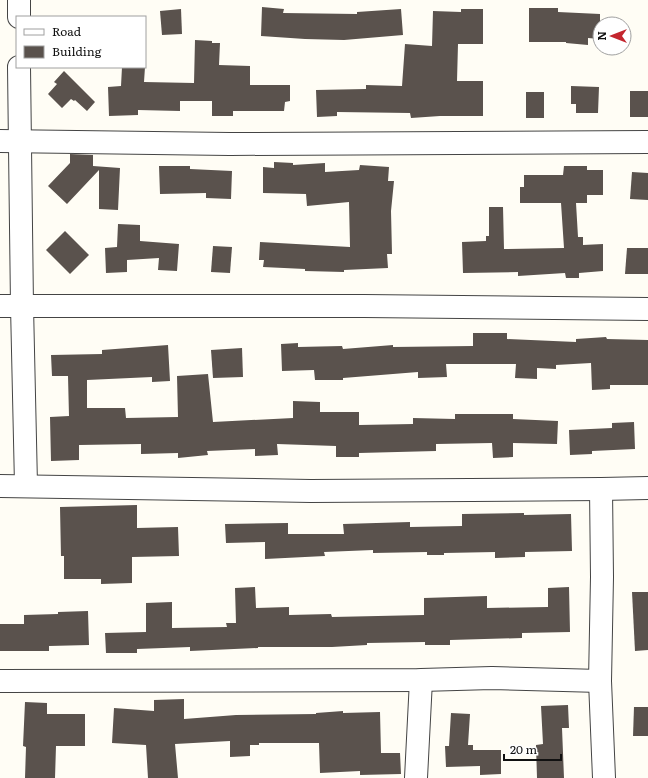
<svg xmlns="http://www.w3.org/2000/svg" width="648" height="778" font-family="Literata,serif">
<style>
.building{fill:#5a524d}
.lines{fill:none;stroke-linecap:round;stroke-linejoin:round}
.minor-casing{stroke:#444;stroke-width:24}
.tertiary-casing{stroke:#444;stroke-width:24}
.minor{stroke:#fff;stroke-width:22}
.tertiary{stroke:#fff;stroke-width:22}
</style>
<rect width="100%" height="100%" fill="#fffdf5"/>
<g class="building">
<path d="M262,7L284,9L283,13L357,14V12L401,9L403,35L344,40L305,39L261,36Z"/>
<path d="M529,8H558V12L600,14V39L588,38V45L566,43V42H529Z"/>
<path d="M181,9L182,34L162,35L160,11Z"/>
<path d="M461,9H483V44H458L457,81H483V116H440L411,118L410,113L337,112V116L317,117L316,90L366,89V85L402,86L405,44L432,46L433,11L461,12Z"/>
<path d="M195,40L212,41V43H220L219,65L250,66V85H290V101L285,102L284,111H233V116H212V101H180V111L138,110V115L109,116L108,87L121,86L122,67H145L144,82L194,83Z"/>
<path d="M64,71L95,102L87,111L75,100L74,101L71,99L62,108L48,94L57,84L54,82Z"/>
<path d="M571,86L599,87L598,113H576V104H571Z"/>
<rect x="630" y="91" width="18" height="26"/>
<rect x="526" y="92" width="18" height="26"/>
<path d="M70,154L93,155V166L120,168L118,210L99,209V170L67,204L48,186L70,163Z"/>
<path d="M274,162L293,163V165L325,163V172L359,170L360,165L389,167L388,181H394L391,211L392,254H387L388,268L344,270V272L305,271V269L263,267L264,260H259L260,242L350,247L349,202L307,206L306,194L263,193V167L274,168Z"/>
<path d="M159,166H190V169L232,171L231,199L206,198V193L160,194Z"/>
<path d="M564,166H587V170H603V195H587V203H576L578,237H583V245L603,244V271L579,273V278H566L565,273L518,276V272L463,273L462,242L486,241V236H489V207H503L504,249L564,248L561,203H520V187H524V175H563Z"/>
<path d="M632,172L648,173V200L630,199Z"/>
<path d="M118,224L140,225V241L179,244L177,271L158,270L159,258L127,260V272L106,273L105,248L117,247Z"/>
<path d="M65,231L89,255L70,274L46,250Z"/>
<path d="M213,246L232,247L230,273L211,272Z"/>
<path d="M627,248H648V274H625Z"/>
<path d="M473,333H507V339L576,342V339L606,337L607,339L648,340V385H610V389L592,390L591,363L556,365V369L537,368V379L515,378L516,364H446L447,377L418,378V372L343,378V380H315L314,370L282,371L281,344L298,343V347L342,346L343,349L393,345V347L473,346Z"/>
<path d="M168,345L170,381L152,382V377L87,380V408H125L126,418L178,417L177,376L208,374L213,422L293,418V401L320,402V412H359V425L413,424V418L455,419V414H513V419L558,421L557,444L513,443V457L493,458L492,443L436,444V451L359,453V457H336V446L277,444L278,455L255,456V449L207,451L208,455L178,458V453L141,454V444L79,445V460L51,461L50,417L69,416L68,376H52L51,355L102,354V350Z"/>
<path d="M242,348L243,377L213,378L211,350Z"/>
<path d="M634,422L635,449L592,451V454L570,455L569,430L612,428V423Z"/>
<path d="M137,505V528L178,527L179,556L132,557V583L101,584V579H64V556H61L60,507Z"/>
<path d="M524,513V515L571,514L572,551L525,552V557L495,558V552L444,553V555H427V552L373,553V550L324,552L325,556L265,559V542L226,543L225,524L288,523V534H344L343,524L410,522V527L462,526V514Z"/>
<path d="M255,587L256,608L289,607V615L331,614L332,617L424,615V598L487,596V608L548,607V588L569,587L570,632L522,633V638L450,640V645H425V642L367,643V645L332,647H258V648L190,651V647L137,649V653H106L105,633L146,632V603L172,602V628L227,627L226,623H236L235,588Z"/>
<path d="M632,592H648V650L635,651Z"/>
<path d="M88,611L89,645L49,646V651H0V624H24V615L58,614V612Z"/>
<path d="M184,699V719L236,715L316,714V713L343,711V713L380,712L381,753H400L401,774L360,775V771L320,773L319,743H259V745H250V756L230,757V741L175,744L178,778H148L146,745L112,743L114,708L154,711V700Z"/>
<path d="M25,702L47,703V714H85V746H56L55,778H25L26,747L23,746Z"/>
<path d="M568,705L569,728H562L564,778H537L536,745L543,744L541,706Z"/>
<path d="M634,707H648V736H633Z"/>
<path d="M451,713L470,714L468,745H473V750H501V774L480,775V766L446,767L445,746H449Z"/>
</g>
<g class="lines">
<defs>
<g id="minor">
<path d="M19,0V17"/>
<path d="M19,67L22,306L26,485"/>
<path d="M0,141L230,144L648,142"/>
<path d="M0,486L311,491L601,489L648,488"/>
<path d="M601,489L602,577L600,681L604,778"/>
<path d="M0,681L421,680L492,678L600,681"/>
<path d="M416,778L421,680"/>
</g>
<path id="tertiary" d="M0,306H364L648,309"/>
</defs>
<use href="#minor" class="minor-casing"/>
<use href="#tertiary" class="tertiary-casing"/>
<use href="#minor" class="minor"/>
<use href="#tertiary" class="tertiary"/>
</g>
<rect x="16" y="16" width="130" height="52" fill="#ffffff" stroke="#a0a0a0"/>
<rect x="24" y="29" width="20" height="6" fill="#ffffff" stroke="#a0a0a0"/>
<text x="52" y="36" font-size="12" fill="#111111">Road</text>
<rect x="24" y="46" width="20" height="12" fill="#5a524d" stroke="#a0a0a0"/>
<text x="52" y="56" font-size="12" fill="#111111">Building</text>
<g transform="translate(612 36) rotate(270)"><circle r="19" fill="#ffffff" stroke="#a0a0a0"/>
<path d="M0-3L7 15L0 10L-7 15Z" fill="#c4262e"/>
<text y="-6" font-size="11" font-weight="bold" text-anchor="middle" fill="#111111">N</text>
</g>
<path d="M504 754v6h57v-6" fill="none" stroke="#111111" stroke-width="2"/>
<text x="510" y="754" font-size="12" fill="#111111" stroke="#ffffff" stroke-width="3" paint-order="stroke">20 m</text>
</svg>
